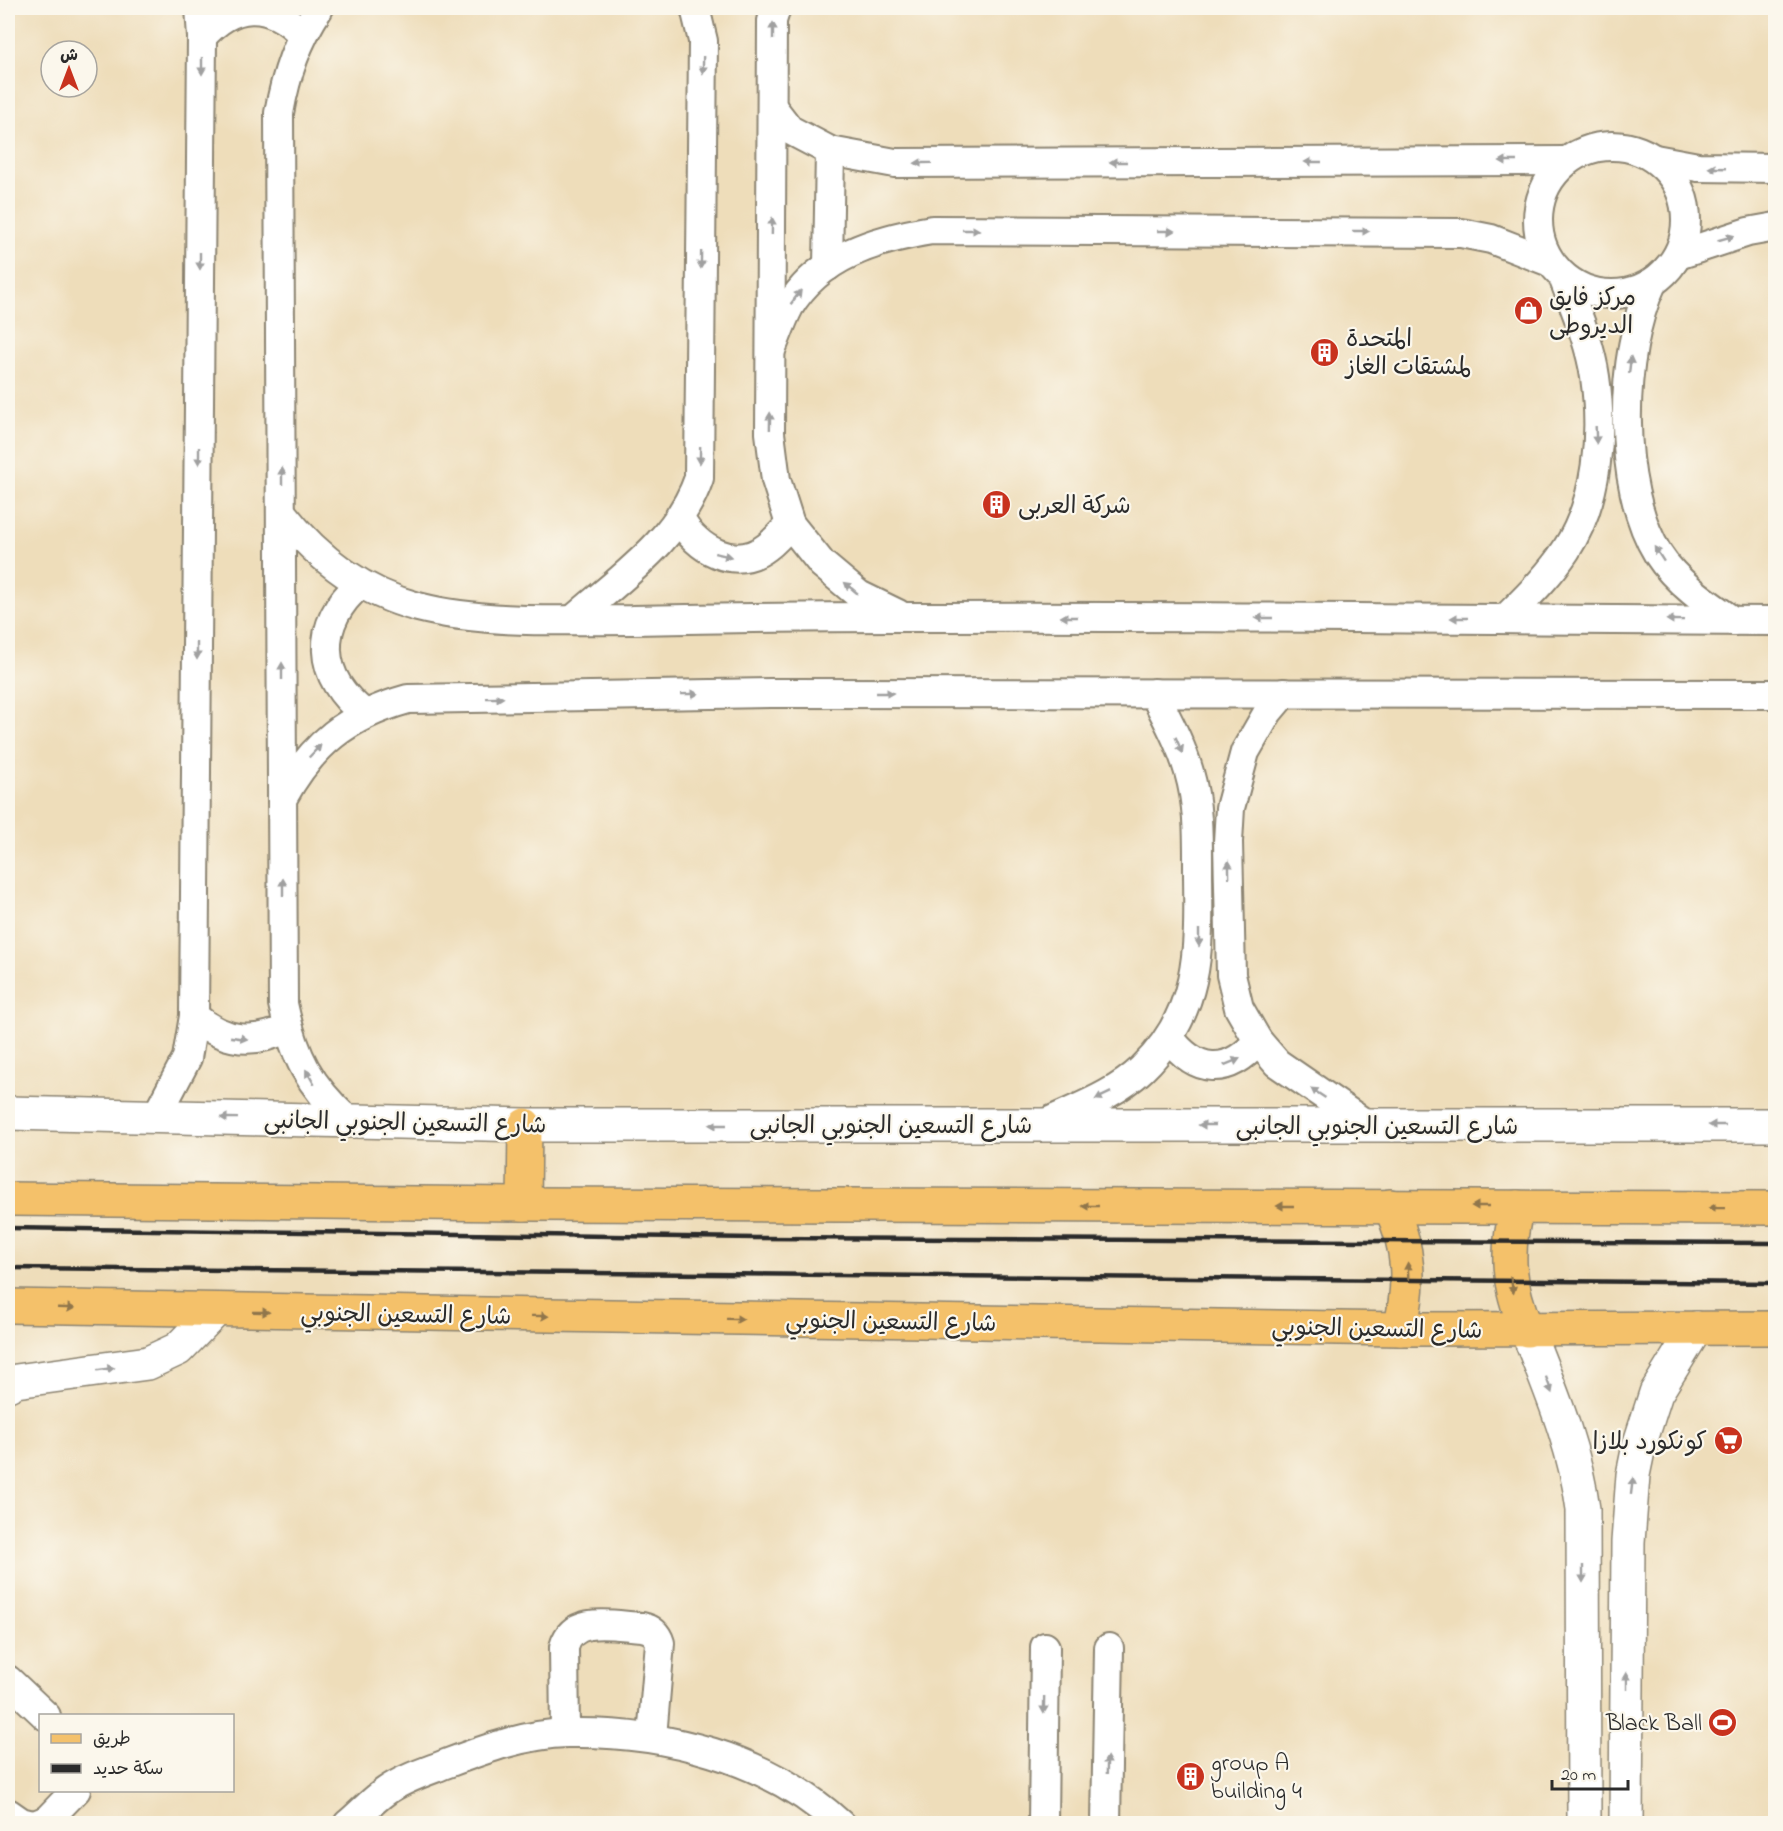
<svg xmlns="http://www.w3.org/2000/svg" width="1783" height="1831" font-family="'Indie Flower','Playpen Sans Arabic',sans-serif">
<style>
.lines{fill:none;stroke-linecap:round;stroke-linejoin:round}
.minor-casing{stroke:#8c8472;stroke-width:32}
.tertiary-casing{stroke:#8c8472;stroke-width:36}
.primary-casing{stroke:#8c8472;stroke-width:36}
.minor{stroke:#fff;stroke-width:28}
.tertiary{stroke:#fff;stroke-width:33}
.primary{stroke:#f4c16b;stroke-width:33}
.rail{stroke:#2b2b2b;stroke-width:4.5}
.oneway{fill:#a0a0a0}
.oneway2{fill:#90764b}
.labels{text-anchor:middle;stroke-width:4.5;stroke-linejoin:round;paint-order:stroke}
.poi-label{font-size:24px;fill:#2b2b2b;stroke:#fbf7ec;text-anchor:start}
.street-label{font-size:24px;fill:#2b2b2b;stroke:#fbf7ec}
</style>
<rect width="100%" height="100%" fill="#fbf7ec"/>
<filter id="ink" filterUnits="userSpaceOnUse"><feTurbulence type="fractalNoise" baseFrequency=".0167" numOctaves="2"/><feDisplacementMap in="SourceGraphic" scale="12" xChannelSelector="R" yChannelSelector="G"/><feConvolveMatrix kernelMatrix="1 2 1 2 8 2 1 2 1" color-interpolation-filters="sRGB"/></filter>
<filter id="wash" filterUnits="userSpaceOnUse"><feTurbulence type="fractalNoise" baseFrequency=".008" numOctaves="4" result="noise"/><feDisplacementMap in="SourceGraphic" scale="24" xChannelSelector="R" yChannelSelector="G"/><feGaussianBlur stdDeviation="1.35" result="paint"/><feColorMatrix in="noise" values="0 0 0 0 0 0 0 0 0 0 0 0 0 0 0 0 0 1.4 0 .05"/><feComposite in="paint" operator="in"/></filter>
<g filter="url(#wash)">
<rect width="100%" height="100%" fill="#eeddba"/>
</g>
<g filter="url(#ink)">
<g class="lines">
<defs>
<g id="minor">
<path d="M319,8C297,41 286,74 279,113L283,1004C294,1056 309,1085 348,1121"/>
<path d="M776,8L772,21L770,433L776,480L790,524L822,564L859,595L898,614"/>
<path d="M202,37C233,1 269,0 302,34"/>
<path d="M773,108L790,130L830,151L895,163L1566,161"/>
<circle cx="1612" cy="220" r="74"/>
<path d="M1655,159L1698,167L1776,168"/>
<path d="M1678,255L1748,232L1776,227"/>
<path d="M828,266L830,151"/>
<path d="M1652,283C1619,354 1616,486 1658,554C1676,582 1705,602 1733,621"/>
<path d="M771,350C777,336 782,320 789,307C819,256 877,239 932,230L1461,233L1491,239L1550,262"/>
<path d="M282,513C318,559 361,592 418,607C484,624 565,620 632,620C722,618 811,617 901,617C1192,615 1484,620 1776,621"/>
<path d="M680,519C696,549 735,572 767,547C775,541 783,532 790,524"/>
<path d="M360,584C314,624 316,677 365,714"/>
<path d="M1505,619C1527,597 1549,576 1566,550C1598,501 1603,434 1595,377C1590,342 1575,309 1563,277"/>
<path d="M573,620C620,578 678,540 699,478L703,41L695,8"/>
<path d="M1284,693L1268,712L1245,752L1230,808L1228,842L1231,975L1239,1008L1258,1041L1277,1063L1367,1125"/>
<path d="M282,799C312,744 347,716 408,699L771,693L1776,694"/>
<path d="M194,1016C223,1042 254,1045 288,1028"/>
<path d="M1169,1037C1196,1074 1228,1076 1258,1041"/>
<path d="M156,1117L187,1058L194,1016L202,37L200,8"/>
<path d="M1044,1124C1077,1108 1115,1095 1142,1069C1201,1012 1199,950 1198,875C1198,840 1199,806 1189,772C1181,744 1167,719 1154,693"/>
<path d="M8,1680L46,1716"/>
<path d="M565,1733L564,1647C573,1614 615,1626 642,1627C652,1629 657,1633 660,1643L652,1737"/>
<path d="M8,1813L21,1822L29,1824"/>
<path d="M37,1824L47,1820L76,1790"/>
<path d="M348,1824C361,1813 373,1800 386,1791C404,1778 428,1771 448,1763C485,1749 526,1734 567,1733C664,1731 767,1757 840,1824"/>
<path d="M1043,1824L1045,1647"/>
<path d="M1106,1824L1109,1648"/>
</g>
<g id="tertiary">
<path d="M8,1113L525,1125H1776"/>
<path d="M1527,1330C1550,1389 1575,1446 1583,1509L1584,1824"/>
<path d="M8,1385L16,1381L148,1363L178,1349L215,1311"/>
<path d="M1626,1824L1628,1542L1633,1475L1639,1446L1656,1393L1696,1328"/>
</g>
<g id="primary">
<path d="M8,1199L524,1204L1776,1208"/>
<path d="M524,1204L525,1125"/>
<path d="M1390,1206C1410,1248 1411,1285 1400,1329"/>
<path d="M1517,1207C1505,1254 1508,1285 1527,1330"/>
<path d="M8,1306L1400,1329L1776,1328"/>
</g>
</defs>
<use href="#minor" class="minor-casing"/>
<use href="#tertiary" class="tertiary-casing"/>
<use href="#primary" class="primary-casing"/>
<use href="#minor" class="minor"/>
<use href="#tertiary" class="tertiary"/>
<use href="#primary" class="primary"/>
<g class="rail">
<path d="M8,1228L756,1238L1776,1243"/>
<path d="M8,1268L1776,1283"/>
</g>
</g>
<defs><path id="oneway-solid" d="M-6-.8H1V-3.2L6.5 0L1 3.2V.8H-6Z" transform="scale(1.5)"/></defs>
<g class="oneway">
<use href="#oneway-solid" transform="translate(773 31) rotate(-90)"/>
<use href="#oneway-solid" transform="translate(703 65) rotate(91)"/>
<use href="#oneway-solid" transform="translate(202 66) rotate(90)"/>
<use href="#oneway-solid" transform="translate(1508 161) rotate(180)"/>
<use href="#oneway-solid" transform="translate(1118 162) rotate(180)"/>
<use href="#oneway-solid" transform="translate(1313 162) rotate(180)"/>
<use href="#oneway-solid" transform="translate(923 163) rotate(179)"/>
<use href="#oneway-solid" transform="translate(1717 168) rotate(-178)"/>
<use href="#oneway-solid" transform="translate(772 226) rotate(-89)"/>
<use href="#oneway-solid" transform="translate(971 230)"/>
<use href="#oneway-solid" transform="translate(1166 231)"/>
<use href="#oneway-solid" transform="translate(1361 231)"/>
<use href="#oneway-solid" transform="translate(1726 238) rotate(-16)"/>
<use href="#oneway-solid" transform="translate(701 260) rotate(91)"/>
<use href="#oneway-solid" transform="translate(200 261) rotate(90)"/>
<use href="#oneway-solid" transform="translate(796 297) rotate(-53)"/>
<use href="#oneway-solid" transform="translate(1630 365) rotate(-84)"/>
<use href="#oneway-solid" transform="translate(770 421) rotate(-89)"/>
<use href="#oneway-solid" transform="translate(1596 435) rotate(88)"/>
<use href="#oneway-solid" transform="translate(700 455) rotate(91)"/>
<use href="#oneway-solid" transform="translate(199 456) rotate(90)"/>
<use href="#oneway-solid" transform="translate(282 476) rotate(-90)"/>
<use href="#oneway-solid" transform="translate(1659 554) rotate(-123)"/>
<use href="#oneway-solid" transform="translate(723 555) rotate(13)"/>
<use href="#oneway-solid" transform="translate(851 588) rotate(-140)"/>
<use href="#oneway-solid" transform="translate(1069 617) rotate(-180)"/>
<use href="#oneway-solid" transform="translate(1264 618) rotate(-180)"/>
<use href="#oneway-solid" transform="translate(1459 618) rotate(-180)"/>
<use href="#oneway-solid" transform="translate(1675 620) rotate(-179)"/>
<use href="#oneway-solid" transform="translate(197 651) rotate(90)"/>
<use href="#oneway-solid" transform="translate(282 671) rotate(-90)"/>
<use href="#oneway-solid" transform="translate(885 693)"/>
<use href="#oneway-solid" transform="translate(690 694) rotate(-1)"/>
<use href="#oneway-solid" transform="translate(495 698) rotate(-1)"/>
<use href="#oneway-solid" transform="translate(1179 745) rotate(67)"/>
<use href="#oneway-solid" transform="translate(315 751) rotate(-46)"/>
<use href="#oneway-solid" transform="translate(1229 869) rotate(-91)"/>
<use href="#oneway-solid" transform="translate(283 887) rotate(-90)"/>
<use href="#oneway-solid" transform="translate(1199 938) rotate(90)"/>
<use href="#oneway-solid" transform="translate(239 1038) rotate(8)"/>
<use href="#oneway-solid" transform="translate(1232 1062) rotate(-22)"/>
<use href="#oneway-solid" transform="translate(310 1077) rotate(-120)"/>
<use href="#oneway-solid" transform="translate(1318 1093) rotate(-146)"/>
<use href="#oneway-solid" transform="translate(1103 1096) rotate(154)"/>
<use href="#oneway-solid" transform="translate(229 1118) rotate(-179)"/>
<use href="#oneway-solid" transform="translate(718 1125) rotate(180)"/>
<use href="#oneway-solid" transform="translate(1207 1125) rotate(-180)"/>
<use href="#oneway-solid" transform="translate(1717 1125) rotate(180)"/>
<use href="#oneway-solid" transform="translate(106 1369) rotate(-8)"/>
<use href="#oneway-solid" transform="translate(1549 1385) rotate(70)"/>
<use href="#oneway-solid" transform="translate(1632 1486) rotate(-83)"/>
<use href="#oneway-solid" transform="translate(1583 1574) rotate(90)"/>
<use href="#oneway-solid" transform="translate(1627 1681) rotate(-90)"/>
<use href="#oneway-solid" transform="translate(1044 1705) rotate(91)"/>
<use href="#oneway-solid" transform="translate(1107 1765) rotate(-89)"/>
</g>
<g class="oneway2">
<use href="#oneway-solid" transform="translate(1090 1206) rotate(-180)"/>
<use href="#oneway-solid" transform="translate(1285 1206) rotate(-180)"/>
<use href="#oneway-solid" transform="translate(1480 1206) rotate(-180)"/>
<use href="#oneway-solid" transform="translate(1717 1208) rotate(-180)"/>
<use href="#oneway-solid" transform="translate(1408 1271) rotate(-93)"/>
<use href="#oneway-solid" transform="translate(1512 1285) rotate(79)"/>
<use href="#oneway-solid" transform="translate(66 1308) rotate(2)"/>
<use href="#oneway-solid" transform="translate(261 1312) rotate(1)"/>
<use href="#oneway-solid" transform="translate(540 1316) rotate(1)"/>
<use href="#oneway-solid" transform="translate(735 1319) rotate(1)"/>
</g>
</g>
<defs>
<symbol id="shop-disc" viewBox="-11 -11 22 22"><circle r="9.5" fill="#c8321e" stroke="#fbf7ec"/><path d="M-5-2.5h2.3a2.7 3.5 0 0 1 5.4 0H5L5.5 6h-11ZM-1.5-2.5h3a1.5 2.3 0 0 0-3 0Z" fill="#fff"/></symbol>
<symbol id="building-disc" viewBox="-11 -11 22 22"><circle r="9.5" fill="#c8321e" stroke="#fbf7ec"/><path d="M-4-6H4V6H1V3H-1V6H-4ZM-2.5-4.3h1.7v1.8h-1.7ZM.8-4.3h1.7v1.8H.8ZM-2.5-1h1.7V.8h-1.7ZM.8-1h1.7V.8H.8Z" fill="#fff"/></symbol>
<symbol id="supermarket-disc" viewBox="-11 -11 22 22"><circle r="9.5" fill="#c8321e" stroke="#fbf7ec"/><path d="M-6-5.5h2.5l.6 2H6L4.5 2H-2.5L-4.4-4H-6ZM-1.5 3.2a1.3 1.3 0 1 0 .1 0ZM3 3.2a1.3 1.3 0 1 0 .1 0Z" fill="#fff"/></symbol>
<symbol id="stadium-disc" viewBox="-11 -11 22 22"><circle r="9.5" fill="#c8321e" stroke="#fbf7ec"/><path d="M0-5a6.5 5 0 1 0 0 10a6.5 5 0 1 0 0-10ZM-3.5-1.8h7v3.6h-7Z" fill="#fff"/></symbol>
</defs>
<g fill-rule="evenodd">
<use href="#shop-disc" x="1512" y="294" width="33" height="33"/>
<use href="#building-disc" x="1308" y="336" width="33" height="33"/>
<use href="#building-disc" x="980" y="488" width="33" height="33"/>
<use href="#supermarket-disc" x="1712" y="1424" width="33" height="33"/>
<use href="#stadium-disc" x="1706" y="1706" width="33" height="33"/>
<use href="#building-disc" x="1174" y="1760" width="33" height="33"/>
</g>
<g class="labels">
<g class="poi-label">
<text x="1549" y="305">مركز فايق<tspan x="1549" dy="28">الديروطى</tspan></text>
<text x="1346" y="346">المتحدة<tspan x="1346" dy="28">لمشتقات الغاز</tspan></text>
<text x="1018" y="513">شركة العربى</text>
<text x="1707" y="1449" text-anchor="end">كونكورد بلازا</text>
<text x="1702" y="1730" text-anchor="end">Black Ball</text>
<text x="1211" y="1770">group A<tspan x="1211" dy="28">building 4</tspan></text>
</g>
<g class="street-label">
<text transform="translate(405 1122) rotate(1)" y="8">شارع التسعين الجنوبي الجانبى</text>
<text x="891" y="1133">شارع التسعين الجنوبي الجانبى</text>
<text x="1377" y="1134">شارع التسعين الجنوبي الجانبى</text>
<text transform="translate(406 1314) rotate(1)" y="8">شارع التسعين الجنوبي</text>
<text transform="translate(891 1321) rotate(1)" y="8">شارع التسعين الجنوبي</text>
<text transform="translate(1377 1328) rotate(1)" y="8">شارع التسعين الجنوبي</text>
</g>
</g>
<rect width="1783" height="1831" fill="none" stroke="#fbf7ec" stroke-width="30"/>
<rect x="39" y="1714" width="195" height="78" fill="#fbf7ec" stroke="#a8a59f" stroke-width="1.5"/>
<rect x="51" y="1734" width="30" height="9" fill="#f4c16b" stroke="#a8a59f" stroke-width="1.5"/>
<text x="93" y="1744" font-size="18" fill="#2b2b2b">طريق</text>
<rect x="51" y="1764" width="30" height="9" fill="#2b2b2b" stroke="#a8a59f" stroke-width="1.5"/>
<text x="93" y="1774" font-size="18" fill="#2b2b2b">سكة حديد</text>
<g transform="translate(69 69)"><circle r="28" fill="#fbf7ec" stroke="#a8a59f" stroke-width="1.5"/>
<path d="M0-4.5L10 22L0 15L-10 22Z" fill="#c8321e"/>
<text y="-9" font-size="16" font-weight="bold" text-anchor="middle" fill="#2b2b2b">ش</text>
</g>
<path d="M1552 1780v9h76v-9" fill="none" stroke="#2b2b2b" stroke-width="3"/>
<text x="1561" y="1780" font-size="18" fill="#2b2b2b" stroke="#fbf7ec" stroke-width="4.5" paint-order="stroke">20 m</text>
</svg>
